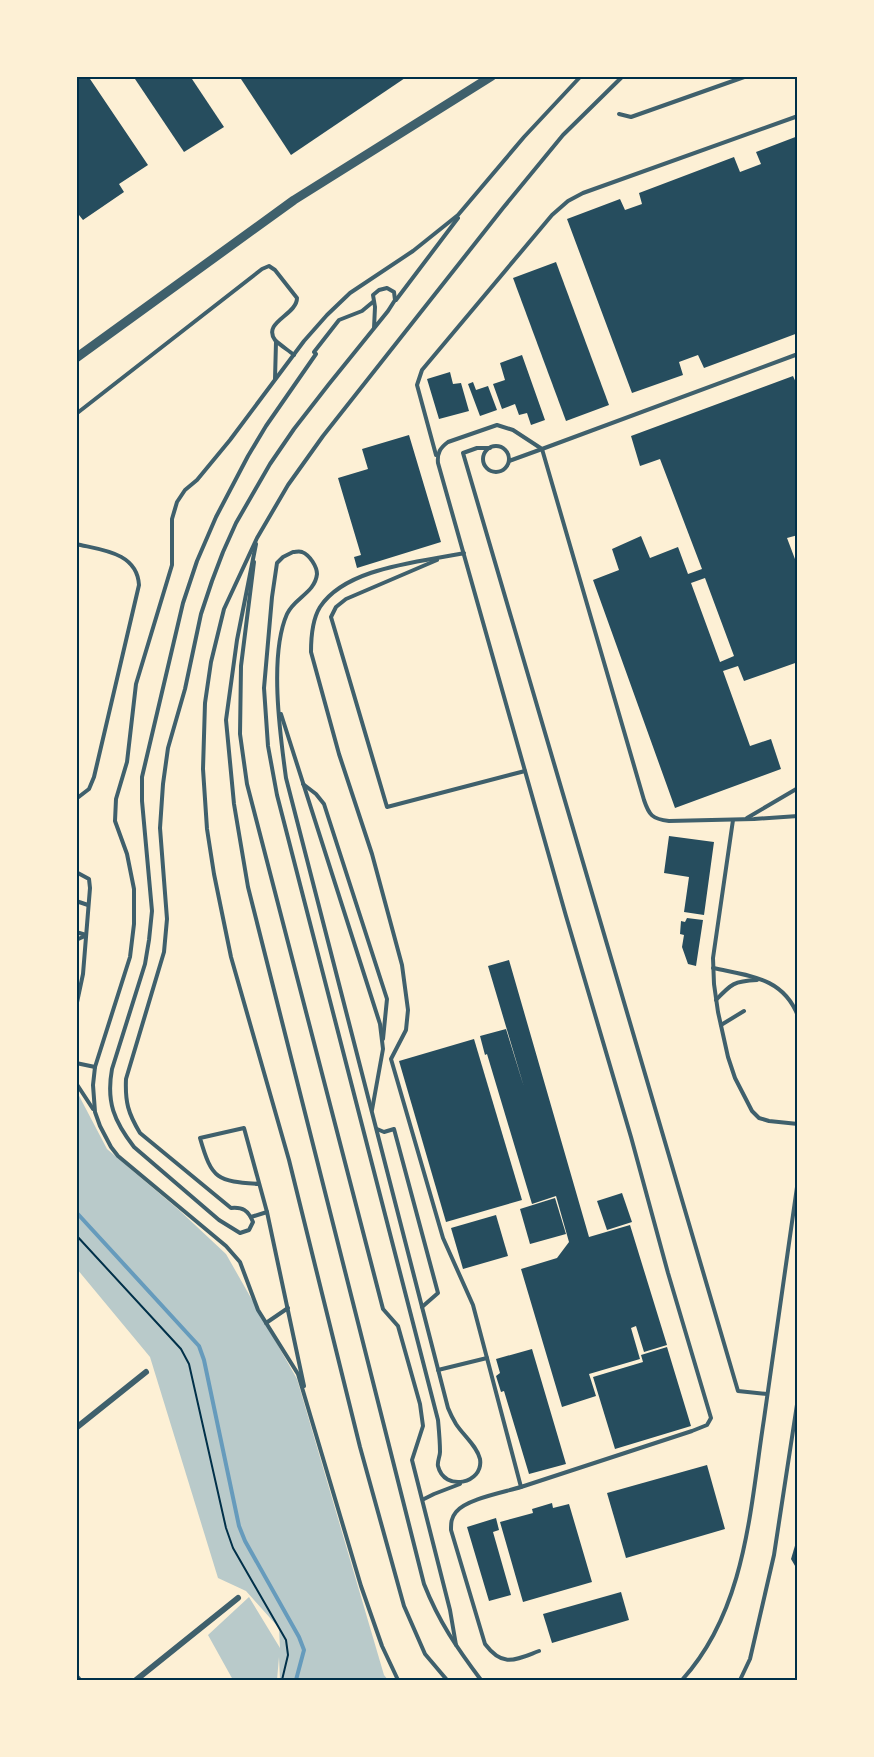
<svg xmlns="http://www.w3.org/2000/svg" width="874" height="1757" font-family="Cabin,sans-serif">
<style>
.green{fill:#b9caca}
.lines{fill:none;stroke-linecap:round;stroke-linejoin:round}
.stream{stroke:#669bbc;stroke-width:4}
.building{fill:#264d5e;fill-rule:evenodd}
.path{stroke:#003049;stroke-width:2}
.service{stroke:#3f606c;stroke-width:4}
.minor{stroke:#3f606c;stroke-width:6}
.tertiary{stroke:#3f606c;stroke-width:9}
.neatline{fill:none;stroke:#003049;stroke-width:2}
</style>
<rect width="100%" height="100%" fill="#fdf0d5"/>
<path class="green" d="M76,1090L107,1149L179,1210L226,1254L297,1379L384,1675L388,1680H280L279,1657L277,1680H233L208,1635L249,1597L280,1648L279,1628L246,1591L218,1578L150,1357L77,1269Z"/>
<g class="lines">
<path class="stream" d="M76,1212L199,1346L204,1360L239,1526L245,1541L299,1637L304,1650L296,1680"/>
</g>
<g class="building">
<path d="M76,76H88L148,165L119,184L124,192L83,220L79,215L76,216Z"/>
<path d="M133,76H190L224,127L184,152Z"/>
<path d="M239,76H408L291,155Z"/>
<path d="M798,136V333L704,368L698,355L679,362L683,375L632,393L567,219L620,199L625,210L642,204L639,193L734,157L740,172L761,164L756,152Z"/>
<path d="M556,262L609,405L566,421L513,278Z"/>
<path d="M522,355L545,420L531,425L527,413L519,415L515,404L502,409L493,384L505,380L500,363Z"/>
<path d="M450,372L453,384L461,383L469,411L439,419L427,379Z"/>
<path d="M793,376L798,387V535L787,538L798,567V662L744,681L738,666L723,671L750,746L771,739L781,769L675,808L593,580L619,570L612,549L641,536L650,558L678,547L688,574L702,569L660,459L640,466L631,436ZM705,578L734,656L720,662L691,583Z"/>
<path d="M473,382L476,390L488,386L497,410L480,416L468,384Z"/>
<path d="M409,435L441,542L357,568L354,557L361,555L338,478L368,469L362,449Z"/>
<path d="M669,836L714,842L704,915L684,912L689,877L664,873Z"/>
<path d="M687,918L703,920L696,966L688,964L682,947L684,935L680,934L681,921L685,922Z"/>
<path d="M509,960L589,1237L630,1225L667,1345L644,1352L636,1326L631,1328L640,1359L589,1374L596,1396L562,1407L521,1269L557,1258L569,1242L556,1196L532,1204L487,1054L485,1055L480,1036L506,1029L524,1087L488,966Z"/>
<path d="M474,1039L522,1200L446,1222L399,1061Z"/>
<path d="M622,1193L632,1222L607,1230L597,1201Z"/>
<path d="M555,1198L566,1234L530,1244L520,1209Z"/>
<path d="M496,1215L508,1256L463,1269L451,1228Z"/>
<path d="M667,1347L691,1426L615,1449L593,1377L643,1362L641,1355Z"/>
<path d="M532,1349L566,1464L529,1474L504,1391L501,1392L496,1376L500,1373L496,1359Z"/>
<path d="M707,1465L725,1529L626,1558L607,1493Z"/>
<path d="M552,1503L553,1508L569,1504L592,1582L523,1602L500,1522L533,1513L532,1509Z"/>
<path d="M496,1518L499,1530L493,1532L511,1595L489,1601L467,1527Z"/>
<path d="M797,1539H798V1571L791,1559Z"/>
<path d="M621,1592L629,1620L552,1643L543,1614Z"/>
</g>
<g class="lines">
<path class="path" d="M76,1235L181,1349L189,1364L226,1528L233,1548L286,1640L288,1655L282,1680"/>
<g class="service">
<path d="M619,114L631,117L747,76"/>
<path d="M396,300L458,218"/>
<path d="M374,328L375,307L373,295L379,290L387,288L394,292L395,300L388,311L329,384L294,429L270,464L236,523L223,552L212,581L201,614L185,689L168,748L163,784L160,828L167,919L164,952L126,1079C125,1102 128,1113 140,1133L231,1208C243,1207 248,1210 253,1222L249,1230L240,1233L219,1220L134,1147C114,1121 106,1102 112,1069L145,964L149,940L152,911L142,801V777L183,603L197,561L216,517L248,456L266,426L316,354L314,352L339,320L362,311L374,301"/>
<path d="M275,379L276,342"/>
<path d="M76,414L262,269L269,266L275,270L297,298C297,315 262,322 275,340C280,345 288,350 294,355"/>
<circle cx="496" cy="459" r="13"/>
<path d="M490,448H477L463,453L738,1391L767,1394"/>
<path d="M436,455L417,385L422,370L552,215L568,201L583,193L798,116"/>
<path d="M509,461L542,449L644,800C649,815 652,819 669,821L754,819L798,816"/>
<path d="M76,544C101,550 137,552 139,585L94,777L89,789L76,799"/>
<path d="M256,544L237,640L226,720L234,804L248,887L424,1584C439,1622 457,1648 481,1680"/>
<path d="M293,552C296,552 299,551 302,552C310,555 317,567 317,574C315,593 294,598 287,614C269,655 280,734 286,778L448,1408C450,1413 453,1419 456,1424C463,1435 477,1446 480,1459C484,1484 444,1492 438,1466C437,1462 440,1456 440,1452C440,1441 439,1431 438,1420L277,795L268,746L264,688L272,597L277,563L283,557Z"/>
<path d="M464,553C421,562 346,567 320,607C312,620 311,637 311,652L339,754L372,854L402,965L408,1010L406,1030L391,1059L443,1238L473,1305L521,1487L692,1431L707,1425L711,1418L668,1273L631,1137L566,916L438,463C437,453 440,448 448,442L497,425L513,430L542,449L798,354"/>
<path d="M437,560L346,599L336,607L331,617L387,807L525,771"/>
<path d="M254,562L241,666L240,734L247,784L383,1309L398,1326L420,1404L423,1426L412,1460L450,1610L456,1645"/>
<path d="M281,714L380,1024L383,1049L372,1110"/>
<path d="M303,784L316,794L324,804L387,999L383,1039"/>
<path d="M747,818L798,788"/>
<path d="M733,820L713,958L714,984L718,1012L728,1057L735,1078L752,1111L759,1118L769,1121L798,1124"/>
<path d="M76,872L89,879L90,888L83,974L76,1007"/>
<path d="M76,901L88,905"/>
<path d="M76,932L86,935"/>
<path d="M76,940L85,936"/>
<path d="M713,968C749,976 783,977 798,1016"/>
<path d="M716,1000C731,984 734,981 757,980"/>
<path d="M721,1025L744,1011"/>
<path d="M76,1063L95,1067"/>
<path d="M76,1083L93,1109"/>
<path d="M377,1129L384,1132L394,1129L438,1293L422,1307"/>
<path d="M259,1184C217,1181 212,1180 200,1138L244,1128L267,1212"/>
<path d="M251,1217L267,1212L304,1386"/>
<path d="M266,1323L288,1308"/>
<path d="M438,1370L487,1358"/>
<path d="M521,1487C505,1492 466,1499 456,1512C451,1518 451,1523 451,1530L485,1644C503,1668 515,1660 539,1651"/>
<path d="M424,1499L434,1494L460,1484"/>
<path d="M398,1680L382,1646L361,1586L298,1374L258,1310L240,1262L226,1246L118,1156L111,1147L100,1126L95,1112L93,1085L95,1067L130,957L134,924V889L127,854L115,821L116,799L127,762L136,684L172,565V519L177,502L185,490L197,480L230,440L304,341L327,315L350,293L413,251L458,215L524,137L581,76"/>
<path d="M447,1680L425,1654L404,1606L360,1447L289,1160L231,957L214,874L207,829L203,769L205,703L211,662L224,609L257,538L288,485L323,436L503,208L563,135L623,76"/>
<path d="M682,1680C746,1610 750,1509 764,1419C776,1340 786,1260 798,1180"/>
<path d="M740,1680L750,1659L774,1555L798,1398"/>
</g>
<g class="minor">
<path d="M76,1428L146,1372"/>
<path d="M136,1680L238,1598"/>
</g>
<g class="tertiary">
<path d="M76,358L294,200L492,76"/>
<path d="M76,1679L77,1680"/>
</g>
</g>
<rect width="874" height="1757" fill="none" stroke="#fdf0d5" stroke-width="156"/>
<rect x="78" y="78" width="718" height="1601" class="neatline"/>
</svg>
